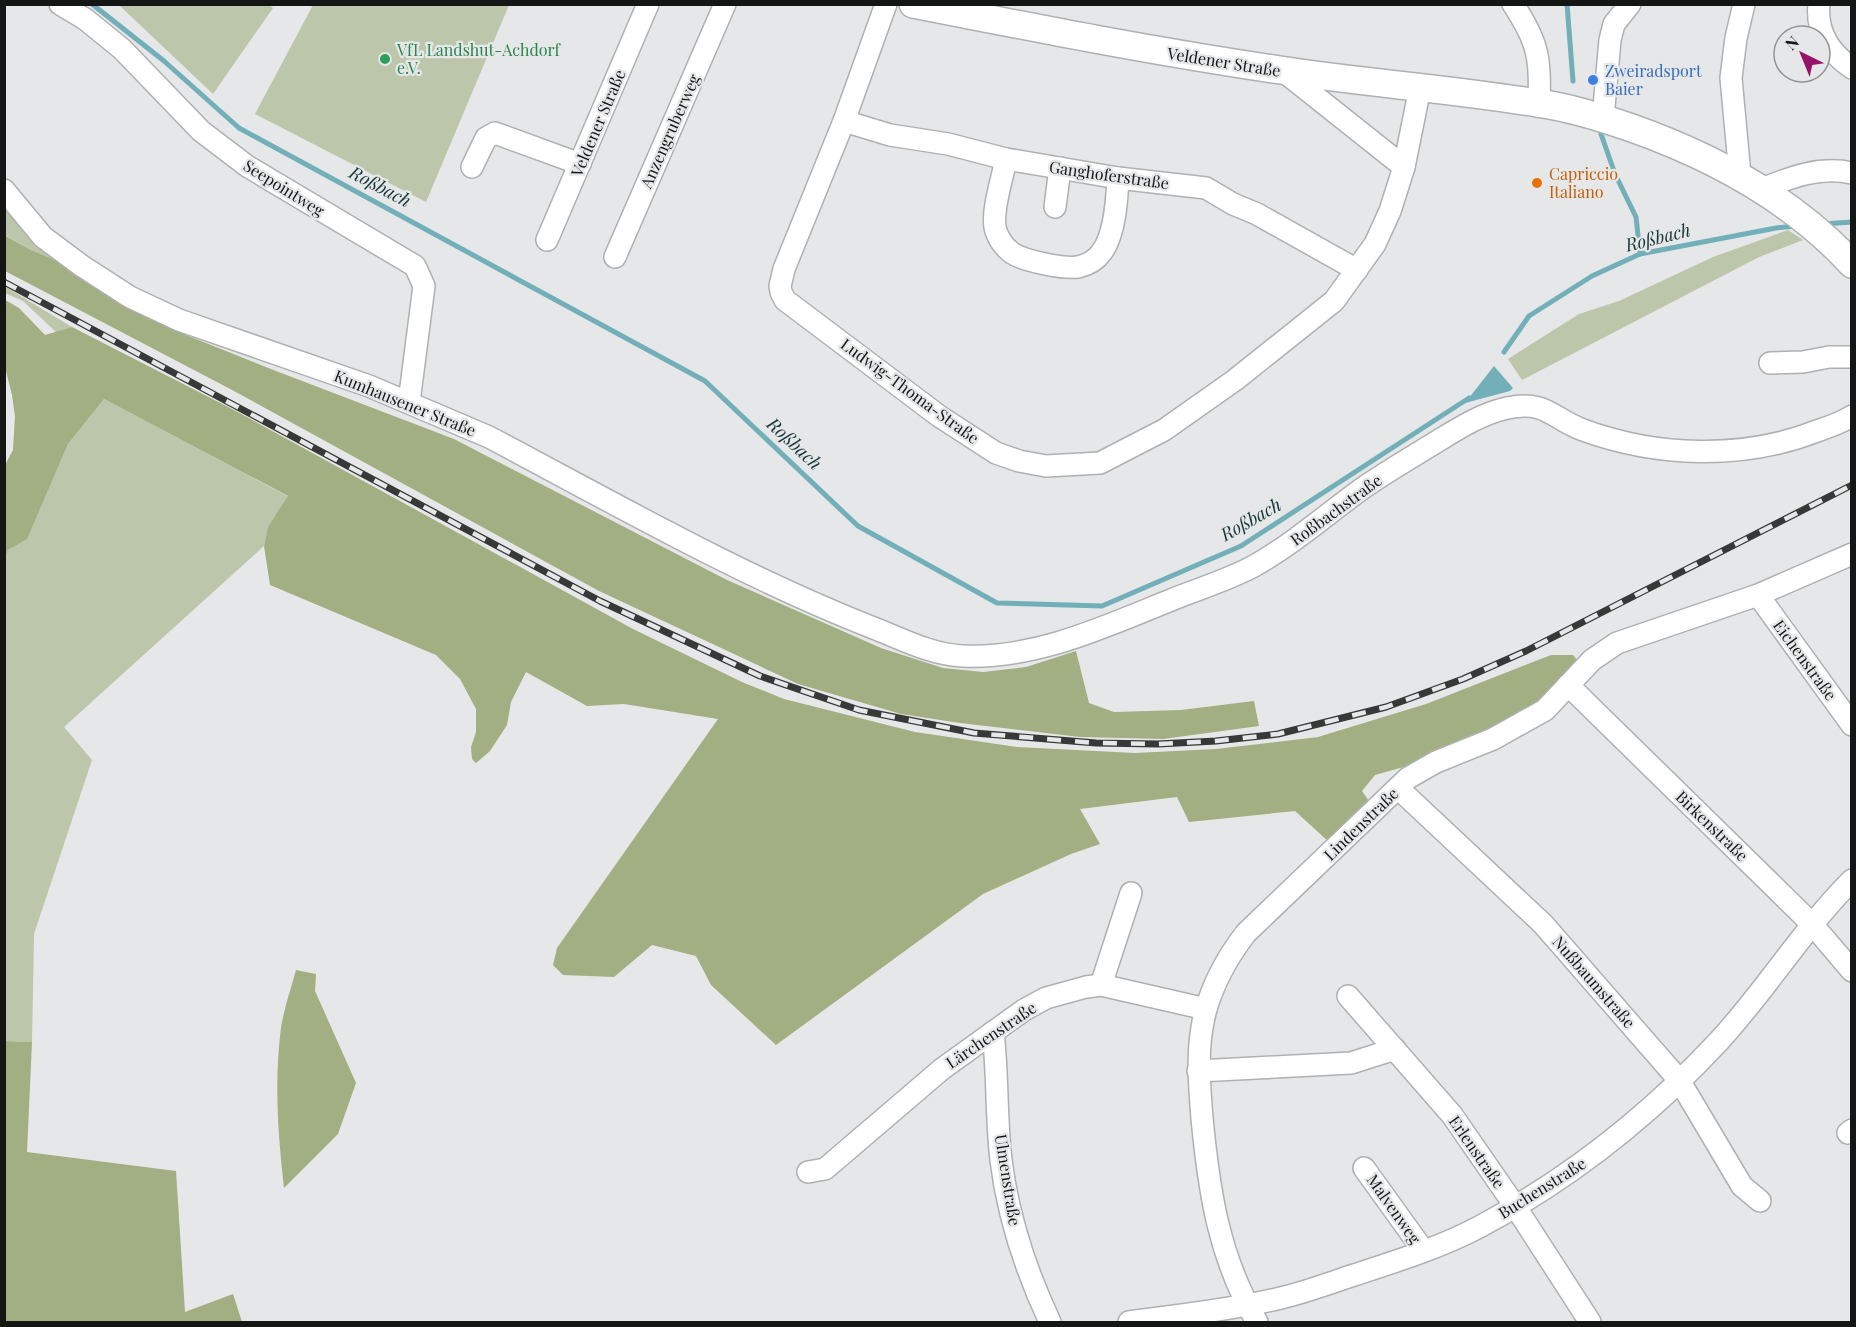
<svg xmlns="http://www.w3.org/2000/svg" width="1856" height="1327" font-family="'Playfair Display',serif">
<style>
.green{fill:#bcc6aa}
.forest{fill:#a1af82}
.water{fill:#72afb8}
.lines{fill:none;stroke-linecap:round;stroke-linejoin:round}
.stream{stroke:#72afb8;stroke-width:5}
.minor-casing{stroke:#afb0b1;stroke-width:24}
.major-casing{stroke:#afb0b1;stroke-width:30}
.minor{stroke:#fff;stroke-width:21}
.major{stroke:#fff;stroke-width:27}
.rail-casing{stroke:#373838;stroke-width:7}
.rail{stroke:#e6e7e8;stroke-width:4.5;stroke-dasharray:14;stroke-linecap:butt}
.leisure-dot{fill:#2e9e5b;stroke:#e6e7e8;stroke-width:2}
.shop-dot{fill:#3f7fe0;stroke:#e6e7e8;stroke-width:2}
.food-dot{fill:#e8710a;stroke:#e6e7e8;stroke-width:2}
.labels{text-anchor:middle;stroke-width:4.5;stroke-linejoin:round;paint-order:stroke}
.leisure-label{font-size:16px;fill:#27864d;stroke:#e6e7e8;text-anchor:start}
.street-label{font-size:16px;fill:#141515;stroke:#e6e7e8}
.shop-label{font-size:16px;fill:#366cbe;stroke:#e6e7e8;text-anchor:start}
.food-label{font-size:16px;fill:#c56008;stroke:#e6e7e8;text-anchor:start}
.water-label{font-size:18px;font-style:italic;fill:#16363a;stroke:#e6e7e8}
</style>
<rect width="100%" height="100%" fill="#e6e7e8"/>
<g class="green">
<path d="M268,4L273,8L213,94L119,5Z"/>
<path d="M313,5H509L426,202L255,114Z"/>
<path d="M4,203L37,244L53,259L31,250L5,235Z"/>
<path d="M1788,230L1803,240L1759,257L1522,380L1508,359L1579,314L1619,301L1713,257Z"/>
<path d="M4,286L72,327L56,332L23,301L5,293Z"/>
<path d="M104,399L289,497L268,527L264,546L64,727L92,760L34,934L32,1042L5,1041L4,557L8,550L27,538L68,444Z"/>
</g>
<g class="forest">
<path d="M4,235L31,250L53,259L109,296L151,319L186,335L276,371L454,439L727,580L881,648L943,668L983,672L1026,667L1076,651L1089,703L1114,712L1181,710L1254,701L1259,726L1163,739L1080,737L960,723L901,714L798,684L599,591L234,391L5,271Z"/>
<path d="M7,301L19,308L45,335L72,327L236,411L633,629L742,682L784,699L915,732L1017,747L1135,753L1216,749L1318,737L1426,704L1551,655H1573L1578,661L1539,703L1510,723L1432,753L1407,766L1375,775L1362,791L1369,801L1329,842L1295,811L1189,822L1177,797L1080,809L1100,844L1071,854L983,894L776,1045L711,985L696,956L652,945L614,977L563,975L553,965L557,948L718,719L624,704L587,706L526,672L511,702L507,725L490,751L476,763L472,759L471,747L476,732V709L460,679L436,655L270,585L264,546L268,527L288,496L104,399L68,444L27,539L8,550L5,557V465L13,450L15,416L12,395L5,367L4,302Z"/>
<path d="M296,970L316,974L315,991L356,1083L338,1134L284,1188C278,1134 274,1082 281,1028C284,1008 291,989 296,970Z"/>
<path d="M4,1041L32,1042L27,1152L176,1171L185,1312L233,1294L242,1322H5Z"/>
</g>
<path class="water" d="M1494,366L1513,388L1510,391L1465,403Z"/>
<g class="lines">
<g class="stream">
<path d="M92,4L164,61L239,128L705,381L858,526L997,603L1102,606L1241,546L1469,398"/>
<path d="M1567,4L1573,81"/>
<path d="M1601,134L1615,174L1636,217L1640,254"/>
<path d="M1823,224L1852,222"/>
<path d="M1504,352L1529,316L1592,276L1640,254L1776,228L1796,226"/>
</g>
<defs>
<g id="minor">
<path d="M60,4L85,19L122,49L201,131L247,166L415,266L424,286L409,402"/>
<path d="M886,4L844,121L784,269L780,286L781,292L785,300L939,416L996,453L1019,461L1046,466L1100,463L1164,430L1235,380L1334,301L1375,244L1390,211L1404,167L1420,88"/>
<path d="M1513,4C1538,42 1541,58 1539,103"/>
<path d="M1819,4C1816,32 1830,53 1852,68"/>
<path d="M1282,70L1404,167"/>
<path d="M1603,118L1610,40L1614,24L1630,4"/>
<path d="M844,121L890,135L948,144L1006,159L1118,178L1206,188L1233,204L1257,214L1357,270"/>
<path d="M1006,159C1003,177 990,214 996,231C999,240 1004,247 1012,253C1024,261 1063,269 1078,267C1087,265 1096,260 1101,253C1115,236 1117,199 1118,178"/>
<path d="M472,167L486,138L495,133L580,164"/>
<path d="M1740,175L1731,78L1736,38L1744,4"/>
<path d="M1762,189C1791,177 1820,166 1852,173"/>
<path d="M4,190L43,237L82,266L130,297L179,320L369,386L489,437C614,503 739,575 871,627C900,638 931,655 963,656C1036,659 1104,627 1171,600C1198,589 1228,580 1254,566C1293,544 1327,514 1363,488C1386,472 1410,458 1433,444C1456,430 1480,414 1507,408C1547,400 1551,418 1583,430C1657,457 1743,460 1817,431C1829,427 1841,423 1852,416"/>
<path d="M1055,207L1060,168"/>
<path d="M547,240L648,4"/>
<path d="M615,257L725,4"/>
<path d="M1770,363L1803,362L1829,357H1852"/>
<path d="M1758,595L1852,725"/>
<path d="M1568,685L1812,924L1852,971"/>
<path d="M1398,788L1543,924L1679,1080L1742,1186L1760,1201"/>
<path d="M1101,985L1131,893"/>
<path d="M1348,996L1452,1115L1515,1206L1590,1322"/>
<path d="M993,1032C998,1074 996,1118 1001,1160C1008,1217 1026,1271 1050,1322"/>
<path d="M1198,1071L1351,1063L1395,1049"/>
<path d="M1848,1133L1852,1130"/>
<path d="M1364,1168L1423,1250"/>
<path d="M808,1172L825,1169L942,1069L1024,1010L1046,998L1086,987L1101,985L1206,1009"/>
<path d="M1129,1322C1179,1315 1231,1310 1281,1298C1306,1292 1330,1283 1354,1275C1397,1261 1442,1247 1481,1226C1571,1178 1650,1115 1719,1041C1766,990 1803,929 1852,880"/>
<path d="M1257,1322C1219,1258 1209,1192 1202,1118C1199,1082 1196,1045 1206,1009C1214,982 1229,955 1246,933L1408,778L1436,762L1493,739L1545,710L1592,660L1617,643L1758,595L1852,554"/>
</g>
<path id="major" d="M913,4C1035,28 1157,52 1280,70C1366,83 1452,89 1537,103C1568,107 1599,117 1629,127C1712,156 1791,198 1852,264"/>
</defs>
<use href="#minor" class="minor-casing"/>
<use href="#major" class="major-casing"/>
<use href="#minor" class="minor"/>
<use href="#major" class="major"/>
<defs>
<path id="rail" d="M4,282L600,601L760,676L859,710L974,733L1096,743L1158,744L1216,741L1278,734L1386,707L1463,679L1526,651L1852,485"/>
</defs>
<use href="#rail" class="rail-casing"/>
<use href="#rail" class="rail"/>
</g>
<circle class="leisure-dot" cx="385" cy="59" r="6"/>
<circle class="shop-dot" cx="1593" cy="80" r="6"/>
<circle class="food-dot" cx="1537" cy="183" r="6"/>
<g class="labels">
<g class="leisure-label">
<text x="397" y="56">VfL Landshut-Achdorf<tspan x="397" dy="18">e.V.</tspan></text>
</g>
<g class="street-label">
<text transform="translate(1224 62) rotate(9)" y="6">Veldener Straße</text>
<text transform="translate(598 123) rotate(-67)" y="6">Veldener Straße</text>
<text transform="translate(670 131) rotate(-66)" y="6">Anzengruberweg</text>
<text transform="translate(1109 175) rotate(8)" y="6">Ganghoferstraße</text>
<text transform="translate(284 188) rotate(32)" y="6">Seepointweg</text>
<text transform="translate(910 391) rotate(36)" y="6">Ludwig-Thoma-Straße</text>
<text transform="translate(405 403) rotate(22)" y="6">Kumhausener Straße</text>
<text transform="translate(1336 510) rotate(-36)" y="6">Roßbachstraße</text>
<text transform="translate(1805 660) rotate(54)" y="6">Eichenstraße</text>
<text transform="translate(1361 824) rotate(-44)" y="6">Lindenstraße</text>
<text transform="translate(1712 826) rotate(44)" y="6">Birkenstraße</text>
<text transform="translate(1594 982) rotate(49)" y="6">Nußbaumstraße</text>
<text transform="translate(991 1035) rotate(-34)" y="6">Lärchenstraße</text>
<text transform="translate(1477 1152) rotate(55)" y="6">Erlenstraße</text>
<text transform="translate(1008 1180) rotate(81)" y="6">Ulmenstraße</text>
<text transform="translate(1542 1188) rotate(-32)" y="6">Buchenstraße</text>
<text transform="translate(1394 1209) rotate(55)" y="6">Malvenweg</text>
</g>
<g class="shop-label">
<text x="1605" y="77">Zweiradsport<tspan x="1605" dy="18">Baier</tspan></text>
</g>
<g class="food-label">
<text x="1549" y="180">Capriccio<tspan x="1549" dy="18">Italiano</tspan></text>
</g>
<g class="water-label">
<text transform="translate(380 187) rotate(28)" y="6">Roßbach</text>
<text transform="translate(1658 238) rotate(-14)" y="6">Roßbach</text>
<text transform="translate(794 444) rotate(43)" y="6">Roßbach</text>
<text transform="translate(1251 520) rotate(-30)" y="6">Roßbach</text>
</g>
</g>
<rect width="1856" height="1327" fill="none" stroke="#141515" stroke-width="12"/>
<g transform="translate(1802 54) rotate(317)"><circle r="28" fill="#e6e7e8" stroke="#929394" stroke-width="1.5"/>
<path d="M0-4.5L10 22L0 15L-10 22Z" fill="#95136b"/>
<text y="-9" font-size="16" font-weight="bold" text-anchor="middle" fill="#141515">N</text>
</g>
</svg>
